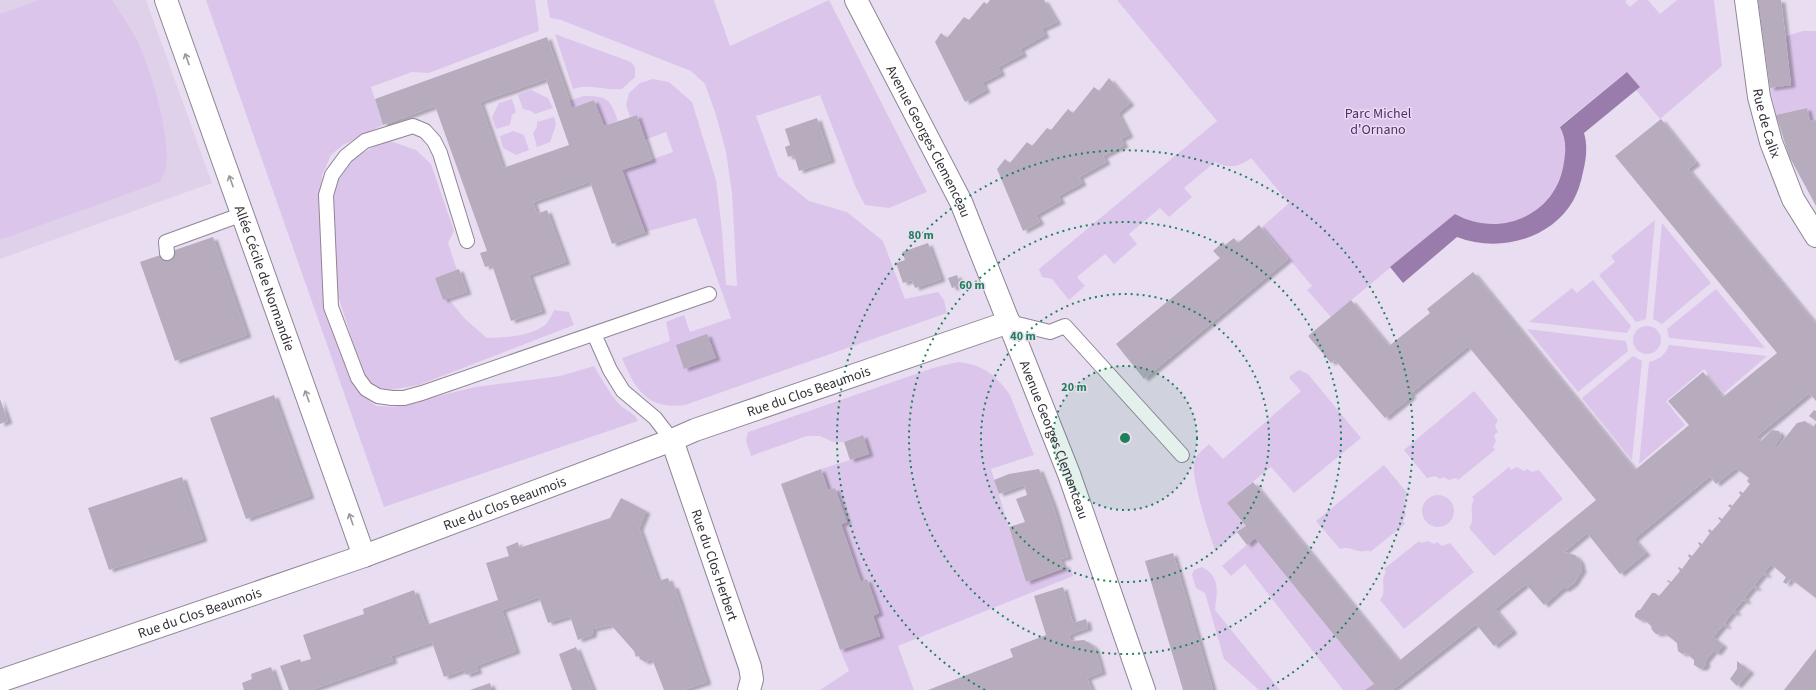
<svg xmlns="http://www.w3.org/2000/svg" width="1816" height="690" font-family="'Source Sans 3',sans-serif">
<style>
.built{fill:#e0d1ea}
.green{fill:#dcc5eb}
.water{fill:#997cac}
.building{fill:#b6acbd;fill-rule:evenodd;filter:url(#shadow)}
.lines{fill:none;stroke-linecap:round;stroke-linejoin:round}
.service-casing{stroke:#8f8595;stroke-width:16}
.minor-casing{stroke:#8f8595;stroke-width:24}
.secondary-casing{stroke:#8f8595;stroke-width:24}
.service{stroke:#fff;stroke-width:14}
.minor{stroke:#fff;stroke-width:22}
.secondary{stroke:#fff;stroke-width:22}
.oneway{stroke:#9a989b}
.ring{fill:none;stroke:#1e815a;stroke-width:2;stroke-dasharray:2 4}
.labels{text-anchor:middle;stroke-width:3;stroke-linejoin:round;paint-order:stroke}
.park-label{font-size:14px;fill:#552e6b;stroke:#e9def1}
.street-label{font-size:14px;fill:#343037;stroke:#e9def1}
.centre{fill:#1e815a;stroke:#e9def1;stroke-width:2}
.ring-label{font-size:12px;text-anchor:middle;font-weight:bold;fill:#1e815a;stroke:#e9def1;stroke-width:3;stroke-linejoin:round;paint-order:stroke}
</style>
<defs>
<filter id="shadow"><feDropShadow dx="4.5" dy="2.5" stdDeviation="1" flood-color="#0004"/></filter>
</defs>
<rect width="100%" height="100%" fill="#e9def1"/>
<path class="built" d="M0,0H146L212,183L0,259Z"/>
<g class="green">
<path d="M38,0H112C121,14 132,29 139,45C152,72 171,138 166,168C165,172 162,177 160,182L0,240V14Z"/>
<path d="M206,0H535L539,31L429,73L412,72L371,87L383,125L343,145L331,155L322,175L320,213L324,302L357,390L376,406L394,407L475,387L560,376L594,366C602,379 609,393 619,404C625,411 634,412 638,421L384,507Z"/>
<path d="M547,0H714L730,46L829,0L927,192L889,208L865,205L856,188L820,95L756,116L778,176L809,201L847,212L883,241L905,299L938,292L944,300L947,313L685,405C647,410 635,389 622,358L670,341L666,322L684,315L690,332L731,318L696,218L645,232L622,170L673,152L666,132L645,140L637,115L630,117L626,105L629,93L640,83L653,79L669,82L692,102L716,180L722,231L726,285L737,286L732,193L726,152L716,115L705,84L691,71L561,20L550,18Z"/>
<path d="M1117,0H1627L1625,2L1630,7L1638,0H1648L1660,14L1677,0H1714L1722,66L1660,119L1636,90L1640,87L1627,72L1560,126C1577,167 1549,217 1505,224C1488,227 1469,222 1455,214L1331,317L1307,290L1312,286L1262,227L1289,203L1251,158C1240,167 1228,169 1215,162L1184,188L1192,197L1169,217L1160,208L1129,234L1137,244L1114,264L1105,254L1077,277L1085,286L1069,300L1052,279L1042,277L1039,269L1217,121Z"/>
<path d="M1803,31H1816V120L1810,121L1807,108L1776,115L1770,88L1791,85L1786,36Z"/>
<path d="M555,34L631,62L635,68V77L622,89C605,91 590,83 573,89Z"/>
<path d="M531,90L548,98L553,108L535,114L531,111L523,109L518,95Z"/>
<path d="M583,96C607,96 610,98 618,121L604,126L594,100L572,108L569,101Z"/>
<path d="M512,99L516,112L512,115L510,125L496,129L492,117L499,103Z"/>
<path d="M554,117L556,125L550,142L537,147L533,133L537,127V122Z"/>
<path d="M513,131L524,135L529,150L516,155L503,148L500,136Z"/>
<path d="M387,140L416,150L431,164L454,231L448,243L457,270L435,278L443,300L448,298L465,319L487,338C506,337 530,337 546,324C549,321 552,314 554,310L569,312L574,325L419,385L390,390L375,387L367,380L354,346L336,289L332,210L334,190L341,172L357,156Z"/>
<path d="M1655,220L1646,319L1636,322L1599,275L1615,262L1611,256Z"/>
<path d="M1662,223L1711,283L1662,324L1653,319Z"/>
<path d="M1593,280L1631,326L1627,333L1529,322L1572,288L1577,293Z"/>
<path d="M1716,289L1765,348L1669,338L1667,329Z"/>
<circle cx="1647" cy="340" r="14"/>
<path d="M1527,329L1626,341L1628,351L1578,392Z"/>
<path d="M1669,345L1767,356L1724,393L1704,369L1666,401L1685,425L1639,464L1649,362C1660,359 1665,355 1669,345Z"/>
<path d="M1633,356L1642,361L1632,460L1582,398Z"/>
<path d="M958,362C982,364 997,376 1010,395L1034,455L991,469L1026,582L1071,566L1073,576L898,646L914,690H820L849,671L840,650L880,636L873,616L879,613L867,580L861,582L841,524L846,522L835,488L828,490L821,469L869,454L862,435L844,442H833L820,436H807L751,456L746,441L748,432L936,367Z"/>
<path d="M1299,370L1308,374L1361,438L1294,493L1271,467L1227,503L1246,526L1215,550C1209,534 1191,478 1194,463C1195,455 1203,450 1209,444L1223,459L1301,391L1290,379V376Z"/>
<path d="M1474,391L1498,420L1495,426L1498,432L1494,435L1496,441L1493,447L1495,450L1458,480L1456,478L1449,480L1443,477L1440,479L1435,476L1427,478L1404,450Z"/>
<path d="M1384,465L1408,494L1404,501L1407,506L1404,509L1406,514L1403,521L1405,524L1370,552L1368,550C1358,555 1350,545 1340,549L1316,521Z"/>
<path d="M1509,467L1511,470L1517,467L1524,471L1527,469L1532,472L1539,470L1563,499L1494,556L1469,528C1476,518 1468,510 1474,500L1472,497Z"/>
<circle cx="1438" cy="511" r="16"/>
<path d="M1255,538L1374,684L1366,690H1343L1245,564L1231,576L1222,566Z"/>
<path d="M1419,541L1421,543L1428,541L1434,544L1437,542L1442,546L1450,543L1474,572L1404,629L1380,600C1388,591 1379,582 1386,572L1384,569Z"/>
<path d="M1202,567C1221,577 1217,592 1215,610L1280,690H1259L1224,659L1205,593L1196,588L1192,575L1194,570Z"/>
</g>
<path class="water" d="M1627,72L1640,87L1584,133C1588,146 1586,160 1583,172C1581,182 1578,192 1573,201C1550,240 1498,253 1457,237L1403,283L1390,267L1455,214C1500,239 1557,215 1564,162C1566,149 1566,139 1560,127Z"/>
<g class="building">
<path d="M990,0H1044L1057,22L1042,29L1045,35L1020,49L1023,54L998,67L1001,73L982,83L986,90L965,102L935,42L941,33L947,38L964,17L969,20L984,2L987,4Z"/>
<path d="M1758,0H1781L1791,85L1770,88Z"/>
<path d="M547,37L572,108L594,100L604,126L637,115L652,160L622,170L645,232L612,244L590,182L533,202L537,214L547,210L566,262L529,275L542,311L511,321L492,265L485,267L480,253L487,251L435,106L383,125L375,99ZM546,79L569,145L503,168L480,102Z"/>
<path d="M1109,78L1130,103L1118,113L1129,135L1121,139L1124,145L1103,156L1106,162L1079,177L1082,183L1058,196L1061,201L1036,215L1040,222L1023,231L997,169L1005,159L1010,163L1027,142L1032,146L1047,128L1051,130L1068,109L1073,113L1094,87L1099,91Z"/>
<path d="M1807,108L1810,121L1816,120V206L1789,156L1776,115Z"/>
<path d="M817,118L831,160L799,171L794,155L788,157L785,147L790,145L785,129Z"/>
<path d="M1661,119L1696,163L1688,169L1816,324V401L1809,393L1756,437L1761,441L1772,430L1779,431L1781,436L1774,447L1776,449L1797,423L1805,421L1813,427L1816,423V598L1791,579L1786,584L1783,582L1786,577L1771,564L1764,572L1767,574L1766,576L1763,574L1754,585L1757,587L1756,589L1753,587L1744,598L1747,600L1745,602L1743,600L1734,610L1737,612L1735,614L1733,612L1724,623L1727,625L1726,627L1723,625L1713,637L1723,645L1717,653L1713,651L1705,661L1706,664L1703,668H1699L1694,665V660L1686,653L1682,654L1678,651L1677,643L1671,638L1664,633L1656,634L1652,630L1651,626L1644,619L1640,620L1635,617V614L1638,610H1640L1652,593H1655L1659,596L1670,583L1667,581L1668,580L1671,582L1680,571L1678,568L1679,567L1682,569L1690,558L1688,556L1689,554L1692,556L1700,546L1698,543L1699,542L1702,544L1710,533L1708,531L1709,529L1712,531L1721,521L1718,518L1719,517L1722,519L1731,508L1728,506L1730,504L1732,506L1741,495L1739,493L1740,491L1743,493L1750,484L1747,481L1749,478L1736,468L1716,484L1710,476L1634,539L1646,553L1620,574L1587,533L1564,552L1575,555L1580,561L1582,570L1574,583L1566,589H1562L1544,605L1526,584L1495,609L1513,631L1494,646L1476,624L1392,690H1365L1374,684L1255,538L1247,545L1237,532L1246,526L1227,503L1253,482L1399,661L1596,500L1468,346L1410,394L1412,396L1385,418L1335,360L1331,363L1308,336L1351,300L1389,346L1430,313L1427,309L1473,272L1635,470L1689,425L1668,401L1703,372L1723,397L1777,353L1615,156Z"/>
<path d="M1259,225L1288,259L1144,379L1116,344L1220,258L1213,251L1223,242L1225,245L1234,238L1238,243Z"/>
<path d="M213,237L247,335L175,361L140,262Z"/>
<path d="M928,243L941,279L915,288L912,280L903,283L896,263L905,260L902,252Z"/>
<path d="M459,269L467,292L443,300L435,278Z"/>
<path d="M957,275L960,285L952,288L948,278Z"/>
<path d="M707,334L716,358L684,369L676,345Z"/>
<path d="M274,395L310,496L246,519L210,418Z"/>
<path d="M0,399L8,421L0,424Z"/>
<path d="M1814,410L1816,411V421L1809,416Z"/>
<path d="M863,435L869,454L850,460L844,442Z"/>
<path d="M821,469L828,490L835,488L847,522L841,524L861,582L867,579L879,613L873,616L880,636L840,650L781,484Z"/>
<path d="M1039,469L1054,508L1068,557L1060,559L1064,568L1026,582L1009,527L1025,522L1016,499L1027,495L1024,485L999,494L994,480L1009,474Z"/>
<path d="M182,477L203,539L109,570L88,508Z"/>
<path d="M621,498L646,511L639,528L658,581L668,578L671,586L674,585L707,682L683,690H664L652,659L645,662L640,659L639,656L636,657L634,651L611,625L593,629L592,635L578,640L570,616L548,623L539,597L502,610L516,651L476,666L478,671L466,675L464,670L444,677L432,642L391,656L393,661L311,690H289L280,666L300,659L301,662L311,659L303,635L364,614L363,609L414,590L426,625L498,600L486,563L509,556L506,547L518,542L519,548L610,518Z"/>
<path d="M1173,553L1213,690H1183L1159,609L1145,561Z"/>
<path d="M1063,587L1073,623L1086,619L1088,628L1069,635L1071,641L1084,640L1091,644L1095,648L1102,672L1087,678L1092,690H928L1013,657L1010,649L1046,635L1034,596Z"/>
<path d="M576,647L593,690H572L559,654Z"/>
<path d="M1816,649V690H1784Z"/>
<path d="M1737,661L1750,671L1737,686L1730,679L1737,669Z"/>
<path d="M271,667L279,690H244L242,683L252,679L251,674Z"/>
<path d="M490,683L492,690H470Z"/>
</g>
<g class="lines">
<defs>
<g id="service">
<path d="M467,241L440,153L434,141L425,131L413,126L365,141L346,156L332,175L326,195L331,307L358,378L366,389L378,396L392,398H404L422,393L709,294"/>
<path d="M167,253L166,242L243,214"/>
<path d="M1009,322L1050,332L1065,326L1182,455"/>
<path d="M594,334L610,370L623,391L655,418L672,440"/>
</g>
<g id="minor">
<path id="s1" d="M166,0L364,556"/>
<path id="s2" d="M1746,0L1759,97L1771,142L1793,199L1816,236"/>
<path id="s3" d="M672,440L750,667L752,679L749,690"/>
<path id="s4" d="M0,681L364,556L672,440L695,430L1009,322"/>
</g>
<g id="secondary">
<path id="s5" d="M856,0L961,202L1069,474L1144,690"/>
</g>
</defs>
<use href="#service" class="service-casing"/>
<use href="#minor" class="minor-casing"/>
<use href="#secondary" class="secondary-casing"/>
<use href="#service" class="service"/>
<use href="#minor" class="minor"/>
<use href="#secondary" class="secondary"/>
</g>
<defs><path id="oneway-shaft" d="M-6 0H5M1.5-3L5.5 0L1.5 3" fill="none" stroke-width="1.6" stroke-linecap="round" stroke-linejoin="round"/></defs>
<g class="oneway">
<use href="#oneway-shaft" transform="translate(187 59) rotate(-110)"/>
<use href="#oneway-shaft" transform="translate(231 181) rotate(-110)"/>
<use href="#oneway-shaft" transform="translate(307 396) rotate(-110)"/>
<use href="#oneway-shaft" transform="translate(351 519) rotate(-109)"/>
</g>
<circle cx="1125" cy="438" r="72" fill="#1e815a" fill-opacity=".12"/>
<g class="ring">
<circle cx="1125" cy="438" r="72"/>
<circle cx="1125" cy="438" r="144"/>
<circle cx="1125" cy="438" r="216"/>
<path d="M985 690A288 288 0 1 1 1265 690"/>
</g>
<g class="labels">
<g class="park-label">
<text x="1378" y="118">Parc Michel<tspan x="1378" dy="16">d'Ornano</tspan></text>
</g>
<g class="street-label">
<text dy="5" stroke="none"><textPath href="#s2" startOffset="125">Rue de Calix</textPath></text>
<text dy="5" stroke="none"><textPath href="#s5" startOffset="159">Avenue Georges Clemenceau</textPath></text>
<text dy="5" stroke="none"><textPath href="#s1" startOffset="295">Allée Cécile de Normandie</textPath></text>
<text dy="5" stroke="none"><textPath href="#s4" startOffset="859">Rue du Clos Beaumois</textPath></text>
<text dy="5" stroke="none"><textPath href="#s5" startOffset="483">Avenue Georges Clemenceau</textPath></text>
<text dy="5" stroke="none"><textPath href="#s4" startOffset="535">Rue du Clos Beaumois</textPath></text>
<text dy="5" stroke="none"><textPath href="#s3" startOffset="132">Rue du Clos Herbert</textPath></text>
<text dy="5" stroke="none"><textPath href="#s4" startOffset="211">Rue du Clos Beaumois</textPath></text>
</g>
</g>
<circle cx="1125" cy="438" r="6" class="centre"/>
<g class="ring-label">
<text x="921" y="239">80 m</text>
<text x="972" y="289">60 m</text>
<text x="1023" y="340">40 m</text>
<text x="1074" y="391">20 m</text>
</g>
</svg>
